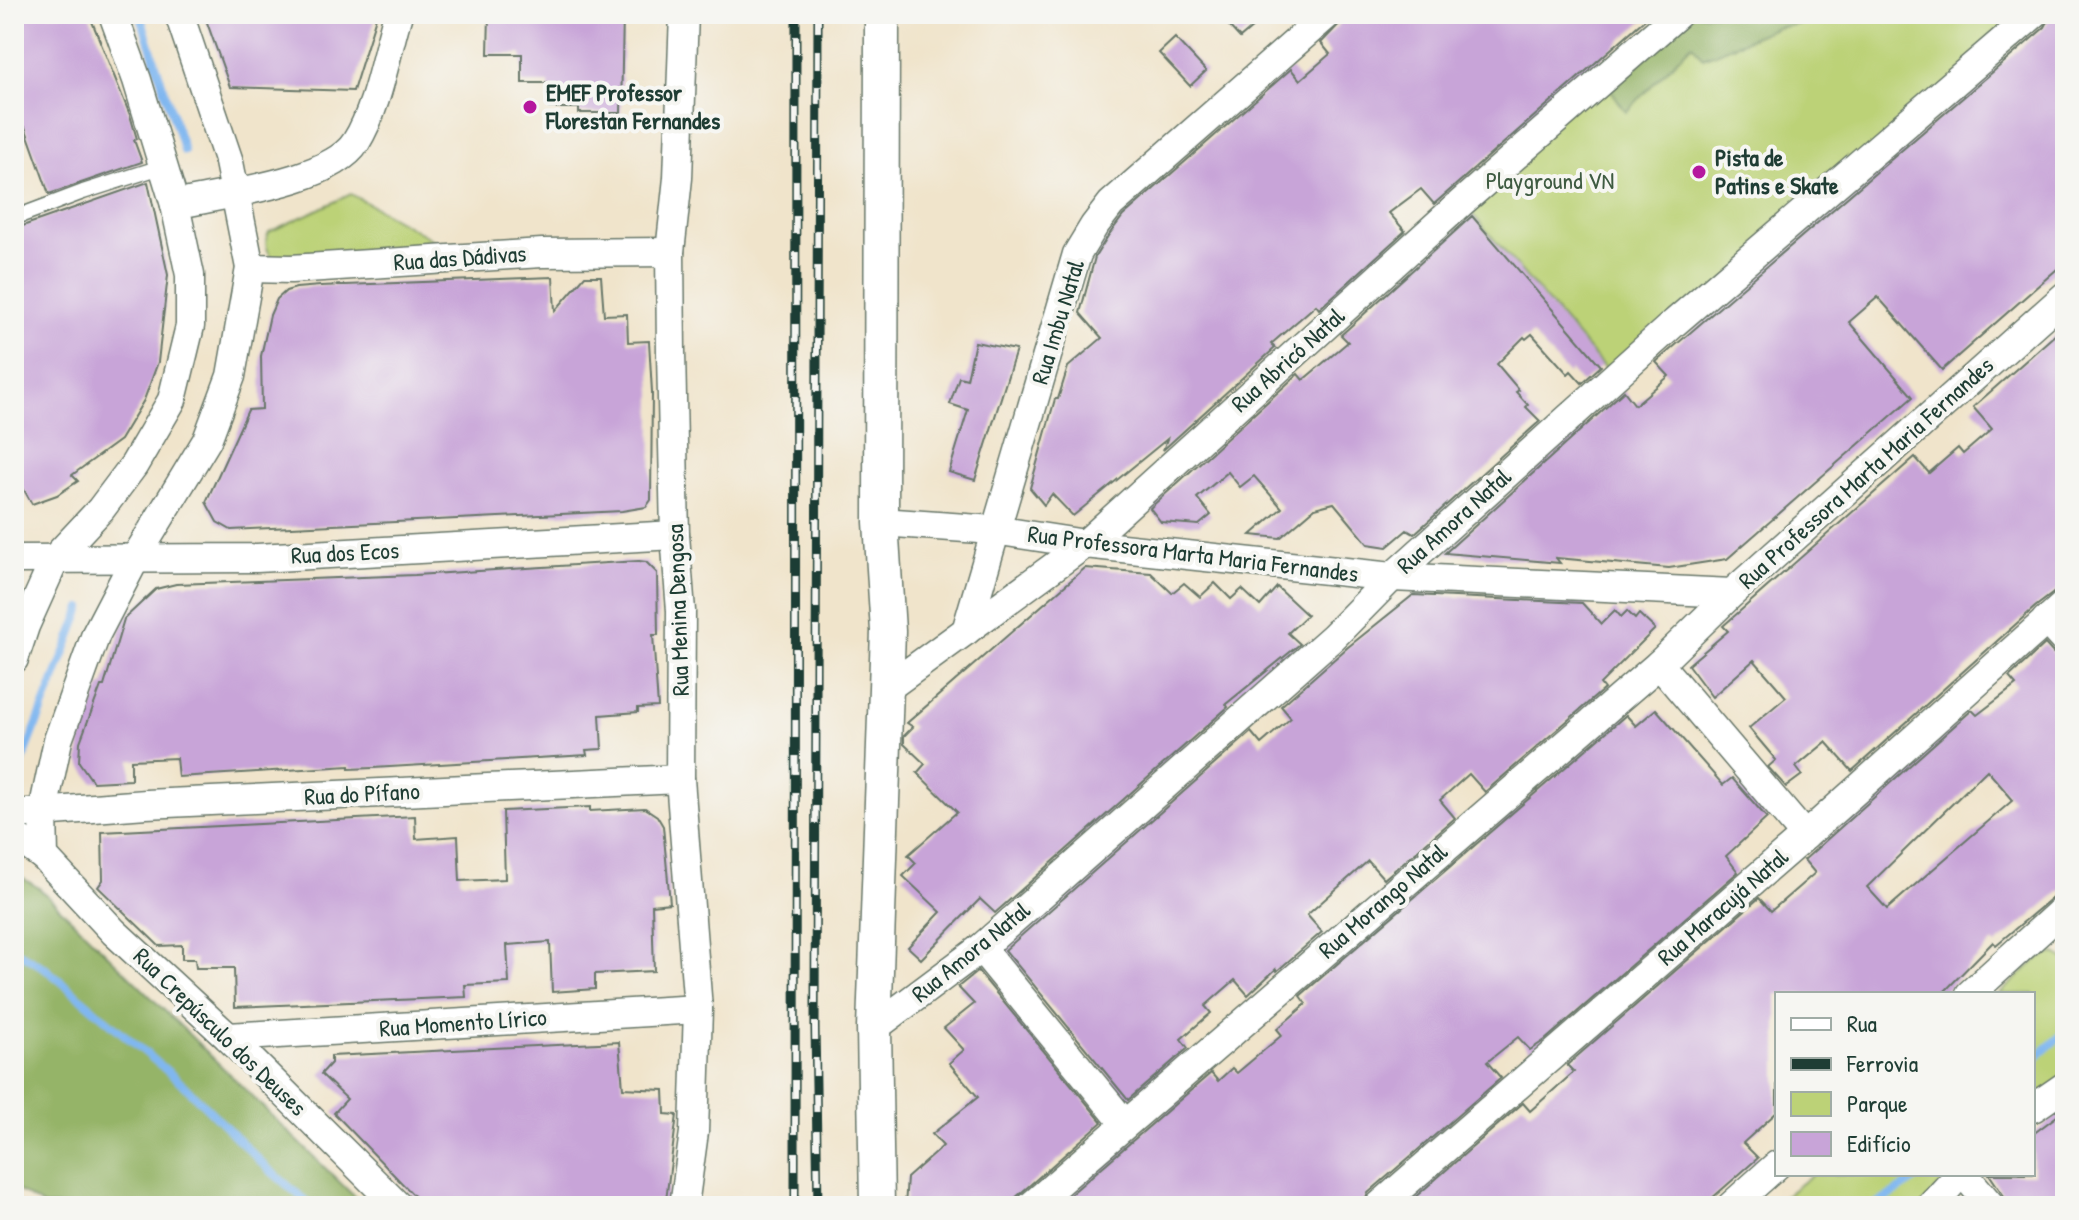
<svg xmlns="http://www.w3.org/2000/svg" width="2079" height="1220" font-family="'Patrick Hand',sans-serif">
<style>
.green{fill:#bcd277;stroke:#6e8856;stroke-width:2}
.forest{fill:#95b468;stroke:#5a784e;stroke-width:2}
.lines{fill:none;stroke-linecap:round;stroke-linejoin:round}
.stream{stroke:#80b7f0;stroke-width:8}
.building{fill:#c8a4d8;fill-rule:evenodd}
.service-casing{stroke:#687769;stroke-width:17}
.minor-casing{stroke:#687769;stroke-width:31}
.tertiary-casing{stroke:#687769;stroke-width:37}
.service{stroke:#fff;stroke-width:14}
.minor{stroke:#fff;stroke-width:28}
.tertiary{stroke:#fff;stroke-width:34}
.rail-casing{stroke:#1f3d34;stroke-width:9}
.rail{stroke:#f6f6f2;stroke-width:6;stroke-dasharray:18;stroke-linecap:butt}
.poi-dot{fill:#b5179e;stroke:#f6f6f2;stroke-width:3}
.labels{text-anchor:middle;stroke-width:8;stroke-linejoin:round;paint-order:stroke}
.poi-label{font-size:24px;font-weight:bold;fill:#1f3d34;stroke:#f6f6f2;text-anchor:start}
.park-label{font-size:24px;fill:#3e5b41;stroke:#f6f6f2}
.street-label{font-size:24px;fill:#1f3d34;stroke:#f6f6f2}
</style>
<rect width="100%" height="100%" fill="#f6f6f2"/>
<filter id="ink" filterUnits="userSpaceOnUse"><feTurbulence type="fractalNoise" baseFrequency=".0125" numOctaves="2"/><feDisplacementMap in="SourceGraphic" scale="16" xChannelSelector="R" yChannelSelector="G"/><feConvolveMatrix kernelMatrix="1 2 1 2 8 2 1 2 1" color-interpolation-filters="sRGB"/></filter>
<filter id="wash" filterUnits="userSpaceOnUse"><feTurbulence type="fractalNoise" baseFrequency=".006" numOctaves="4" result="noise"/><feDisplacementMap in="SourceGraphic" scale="32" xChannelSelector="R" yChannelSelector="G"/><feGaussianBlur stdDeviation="1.8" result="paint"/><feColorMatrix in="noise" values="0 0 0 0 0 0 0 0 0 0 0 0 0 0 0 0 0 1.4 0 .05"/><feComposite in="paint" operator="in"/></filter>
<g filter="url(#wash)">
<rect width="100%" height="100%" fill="#f0e4cb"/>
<g class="green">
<path d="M1679,14H1849L1850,16L2034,14L1612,377L1462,202Z"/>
<path d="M351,194L435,241L297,264L273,259C266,249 264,243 269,232Z"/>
<path d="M2054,953L2065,960V1076L2033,1100V994H1999L2038,959Z"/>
<path d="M1813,1174H1952L1921,1206H1772Z"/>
</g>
<g class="forest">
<path d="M1684,14H1849L1850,16L1775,28L1703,58L1692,44L1626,112L1607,84Z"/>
<path d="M14,873L39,888L65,913L364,1206H44L14,1188Z"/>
</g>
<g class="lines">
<g class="stream">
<path d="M140,14L184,151"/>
<path d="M14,783L82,608"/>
<path d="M14,950L45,968L185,1086L266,1167L312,1206"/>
<path d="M2033,1060L2065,1032"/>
<path d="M1874,1206L1924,1174"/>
</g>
</g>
<g id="blocks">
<g class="building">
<path d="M14,14H89L130,115L137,139L134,140L142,162L49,194L25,127L14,131Z"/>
<path d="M204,14H377L353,91L230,87Z"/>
<path d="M489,14H623L621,113H579V108H549V83H522V54H488Z"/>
<path d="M1218,14H1268L1240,38Z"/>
<path d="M1349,14H1651L1434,204L1421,189L1389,213L1405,231L1319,309L1316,305L1271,344L1275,348L1163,450L1167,439L1073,516L1052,494L1044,505L1030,488L1055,399H1058L1068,367L1102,338L1080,313L1095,257L1108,236L1123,216L1291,69L1300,80L1330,54L1321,43Z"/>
<path d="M2052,14H2065V262L1942,370L1878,297L1849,322L1913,397L1727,559L1669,568L1556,558L1560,563L1445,553L1624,391L1635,405L1669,376L1656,362L2045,27Z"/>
<path d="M1175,38L1206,71L1190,86L1159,53Z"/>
<path d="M148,182L168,275L158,362L144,400L120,440L72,475L78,481L57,495L32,504L23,488L14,492V229Z"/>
<path d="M1472,216L1601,366L1582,383L1571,371L1568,374L1532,334L1526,339L1524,337L1497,364L1519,390L1516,392L1528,405L1526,407L1540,421L1414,534L1407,530L1387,547L1368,544L1334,503L1315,508L1280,538L1251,535L1282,508L1254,476L1240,487L1228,472L1197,498L1211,515L1199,525L1161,522L1150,508L1298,374L1303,380L1348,342L1341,335Z"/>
<path d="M585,276H601L604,315L627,314L628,342L649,341L652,392L651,500L646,507L622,511L231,530L217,522L206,502L248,410L262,409L261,356L270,315L277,299L286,291L296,288L320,286L553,277L555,311Z"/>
<path d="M2065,326V584L2035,607L1852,771L1826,742L1796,767L1802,775L1786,787L1768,767L1776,760L1749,728L1786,697L1754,660L1712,697L1688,665L1728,631L1723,626L1915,457L1929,473L1958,448L1963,454L1992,429L1973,407Z"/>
<path d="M975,342L1016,350L975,480L949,472L968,410L950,404L959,377L967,379Z"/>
<path d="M639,561L646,562L657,573L658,635H653L658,707L638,708V712L600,715L602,749L586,750L587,755L373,768L349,769V766L178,777L176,758L131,760V780L93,782L79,762L80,742L101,686H104L124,619L156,589L176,584L415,575Z"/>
<path d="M1085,568L1151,573L1172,593L1184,583L1200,597L1215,583L1231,599L1242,589L1260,606L1277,587L1307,615L1288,633L1300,644L1226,704L1228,707L995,913L980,899L921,959L908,947L941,912L903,876L916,863L908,855L957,812L917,773L925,764L904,744V736L913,727L907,723Z"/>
<path d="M1413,595L1582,603L1601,624L1615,610L1621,617L1627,611L1635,619L1639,614L1655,629L1600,684L1604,689L1485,792L1469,774L1440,800L1455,818L1384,879L1368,861L1307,915L1322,932L1277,971L1276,969L1248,995L1235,980L1205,1006L1211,1013L1181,1039L1188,1048L1128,1100L1005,950L1251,732L1261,744L1291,718L1281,706L1348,647Z"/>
<path d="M2045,644L2053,653L2065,658V887L1996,945L1993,942L1942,994H1777V1112L1743,1143L1758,1158L1703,1206H1405L1523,1103L1530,1111L1574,1072L1567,1065L1759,898L1771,911L1815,873L1804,860L1972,710L1977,715L2016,685L2009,677ZM1987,770L2013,800L1887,909L1867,887Z"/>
<path d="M1656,709L1723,785L1732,778L1767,818L1726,856L1738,872L1545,1040L1530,1050L1518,1037L1487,1062L1501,1078L1368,1193L1362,1206H1069L1064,1200L1211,1073L1218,1081L1232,1068L1237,1073L1282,1035L1277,1029L1306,1004L1300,996L1626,715L1636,726Z"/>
<path d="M590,807V811L645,808L657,816L663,826L670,903L652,905L654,971L595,974V989L552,992L550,942L507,945L509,983L465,985L466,997L235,1007L234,968H196L195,959H182V945L159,946L98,887L103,880L102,832L415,816L416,839L458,836L460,881L505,879L503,811Z"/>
<path d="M978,971L1102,1122L1006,1206H905L907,1178L943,1146L932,1134L978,1097L949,1063L964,1050L944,1028L974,1004L958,987Z"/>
<path d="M619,1042L623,1088L664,1090L665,1114L677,1115L666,1200L620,1203V1206H424L334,1113L347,1099L321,1074L331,1063V1056Z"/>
<path d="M2065,1110V1206H2008L2004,1196L1989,1174H2033V1134Z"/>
</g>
</g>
</g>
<g filter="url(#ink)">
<use href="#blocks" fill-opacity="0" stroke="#687769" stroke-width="2"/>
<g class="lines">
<defs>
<path id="service" d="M14,218L83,192L164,166"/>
<g id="minor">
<path d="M179,14L229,162L250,268L231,376L207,440L136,557L96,634L58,740L43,811L44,857L114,932L228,1037L398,1206"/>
<path d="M684,14L678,178L670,252L671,352L675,535L681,611L680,779L698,1009L694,1132L684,1206"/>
<path d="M175,205C221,194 331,182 356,142C378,107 386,53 398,14"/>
<path d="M250,268L291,269L542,253L670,252"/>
<path d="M881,522L994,530L1085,544L1392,577L1732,593L2065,296"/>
<path d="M14,559L257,558L675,535"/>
<path d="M2046,620L2065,641"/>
<path d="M966,631L1077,254L1094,226L1111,204L1328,14"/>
<path d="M14,659L25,626L56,557L101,509L134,465L172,400L190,326V275L175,205L137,80L113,14"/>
<path d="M1659,664L1805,836"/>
<path d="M886,689L1085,544L1462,202L1678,14"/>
<path d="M14,814L146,804L680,779"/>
<path d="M14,835L44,857"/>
<path d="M981,948L1125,1124"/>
<path d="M1970,994L2065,908"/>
<path d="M874,1028L981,948L1333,637L1392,577L1673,324L2034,14"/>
<path d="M228,1037L698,1009"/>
<path d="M2033,1108L2065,1086"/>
<path d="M1964,1174L1991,1206"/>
<path d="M1031,1206L1659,664L1732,593"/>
<path d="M1379,1206L1805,836L2065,604"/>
<path d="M1731,1206L1777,1165"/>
<path d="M1931,1206L1960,1174"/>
</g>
<path id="tertiary" d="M877,1206L874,1028L888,631L881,522L882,14"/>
</defs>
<use href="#service" class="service-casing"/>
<use href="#minor" class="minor-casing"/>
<use href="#tertiary" class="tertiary-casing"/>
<use href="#service" class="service"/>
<use href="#minor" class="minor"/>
<use href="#tertiary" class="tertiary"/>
<defs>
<g id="rail">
<path d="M818,14L815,1027L818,1206"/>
<path d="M795,1206L796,14"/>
</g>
</defs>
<use href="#rail" class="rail-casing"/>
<use href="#rail" class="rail"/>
</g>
</g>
<g class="poi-dot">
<circle cx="530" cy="107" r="8"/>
<circle cx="1699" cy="172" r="8"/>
</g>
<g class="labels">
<g class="poi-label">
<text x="546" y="101">EMEF Professor<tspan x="546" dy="28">Florestan Fernandes</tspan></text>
<text x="1715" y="166">Pista de<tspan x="1715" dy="28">Patins e Skate</tspan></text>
</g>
<g class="park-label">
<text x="1550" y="189">Playground VN</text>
</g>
<g class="street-label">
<text transform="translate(460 258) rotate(-4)" y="8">Rua das Dádivas</text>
<text transform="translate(1058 322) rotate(-73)" y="8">Rua Imbu Natal</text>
<text transform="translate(1288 360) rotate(-42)" y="8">Rua Abricó Natal</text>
<text transform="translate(1866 473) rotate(-42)" y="8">Rua Professora Marta Maria Fernandes</text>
<text transform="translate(1454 521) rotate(-42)" y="8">Rua Amora Natal</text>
<text transform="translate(345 553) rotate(-3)" y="8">Rua dos Ecos</text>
<text transform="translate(1193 554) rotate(7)" y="8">Rua Professora Marta Maria Fernandes</text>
<text transform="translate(678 610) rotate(-92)" y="8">Rua Menina Dengosa</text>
<text transform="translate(362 794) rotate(-3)" y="8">Rua do Pífano</text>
<text transform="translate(1383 901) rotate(-41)" y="8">Rua Morango Natal</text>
<text transform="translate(1723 907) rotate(-41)" y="8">Rua Maracujá Natal</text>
<text transform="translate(971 952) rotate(-39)" y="8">Rua Amora Natal</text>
<text transform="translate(463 1023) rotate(-4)" y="8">Rua Momento Lírico</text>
<text transform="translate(220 1032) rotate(44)" y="8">Rua Crepúsculo dos Deuses</text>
</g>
</g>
<rect width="2079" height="1220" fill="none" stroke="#f6f6f2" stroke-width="48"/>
<rect x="1775" y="992" width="260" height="184" fill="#f6f6f2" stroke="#a0aca6" stroke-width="2"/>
<rect x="1791" y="1018" width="40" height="12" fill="#ffffff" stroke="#a0aca6" stroke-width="2"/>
<text x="1847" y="1032" font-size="24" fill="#1f3d34">Rua</text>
<rect x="1791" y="1058" width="40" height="12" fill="#1f3d34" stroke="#a0aca6" stroke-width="2"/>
<text x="1847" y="1072" font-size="24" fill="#1f3d34">Ferrovia</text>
<rect x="1791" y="1092" width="40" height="24" fill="#bcd277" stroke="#a0aca6" stroke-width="2"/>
<text x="1847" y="1112" font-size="24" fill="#1f3d34">Parque</text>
<rect x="1791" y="1132" width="40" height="24" fill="#c8a4d8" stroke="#a0aca6" stroke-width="2"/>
<text x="1847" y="1152" font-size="24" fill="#1f3d34">Edifício</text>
</svg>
